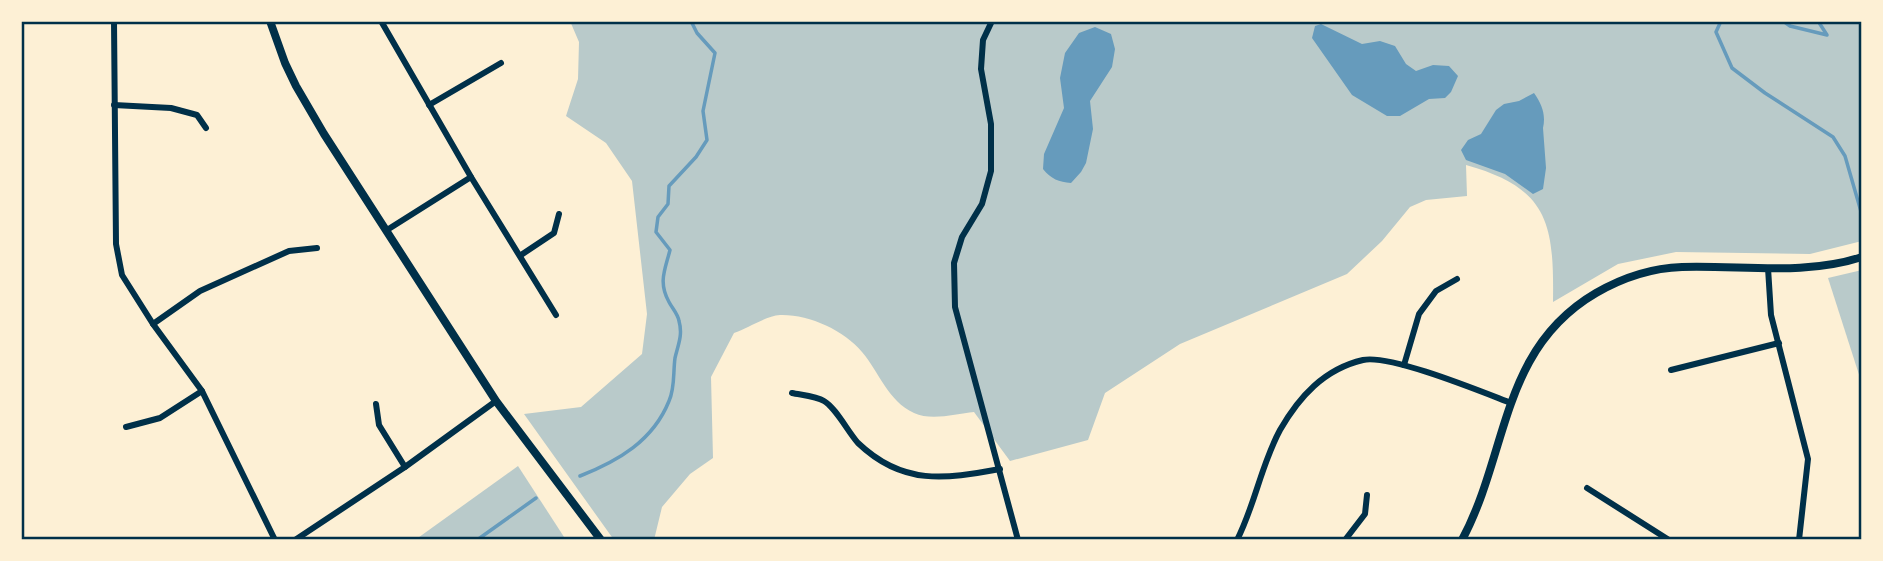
<svg xmlns="http://www.w3.org/2000/svg" width="1883" height="561" font-family="Overpass,sans-serif">
<style>
.green{fill:#b9caca}
.water{fill:#669bbc}
.lines{fill:none;stroke-linecap:round;stroke-linejoin:round}
.stream{stroke:#669bbc;stroke-width:3.5}
.minor{stroke:#003049;stroke-width:6}
.tertiary{stroke:#003049;stroke-width:8}
.neatline{fill:none;stroke:#003049;stroke-width:2.5}
</style>
<rect width="100%" height="100%" fill="#fdf0d5"/>
<g class="green">
<path d="M570,21H1862V241L1810,254L1676,252L1618,264L1553,302C1554,224 1549,188 1466,165L1467,196L1426,200L1410,207L1382,241L1347,274L1180,344L1105,393L1088,440L1010,461L974,412C956,414 931,421 914,413C888,401 879,372 862,352C844,330 808,314 780,315C766,316 748,328 734,333L711,377L713,458L690,474L662,507L654,540H614L524,414L581,407L642,354L647,314L632,181L606,143L566,116L578,79L579,42Z"/>
<path d="M1862,270V384L1828,278Z"/>
<path d="M518,466L566,540H415Z"/>
</g>
<g class="water">
<path d="M1321,24L1362,44L1380,41L1395,46L1406,64L1416,71L1433,65L1449,66L1458,76L1451,92L1445,98L1429,99L1400,116H1387L1352,95L1312,38L1315,26Z"/>
<path d="M1095,27L1111,34L1115,49L1112,67L1090,101L1093,129L1086,163L1081,172L1071,183C1059,182 1051,179 1043,169L1044,154L1064,108L1060,78L1065,53L1079,33Z"/>
<path d="M1534,93C1542,104 1546,115 1543,128L1546,168L1543,189L1533,194L1505,174L1466,160L1461,150L1468,140L1481,134L1496,110L1504,104L1519,101Z"/>
</g>
<g class="lines">
<g class="stream">
<path d="M1721,21L1716,32L1732,68L1765,93L1833,137L1845,156L1862,215"/>
<path d="M1783,21L1790,26L1827,35L1818,21"/>
<path d="M580,476C618,461 653,441 669,401C675,388 673,373 675,358C678,345 683,335 679,321C678,314 672,308 669,302C658,282 665,270 670,250L656,232L658,217L668,204L669,186L696,157L707,140L703,111L715,53L697,33L691,21"/>
<path d="M477,540L536,498"/>
</g>
<g class="minor">
<path d="M114,21L116,244L122,275L153,324L202,391L275,540"/>
<path d="M381,21L471,177L556,315"/>
<path d="M992,21L983,40L981,69L991,124V171L982,204L962,237L954,263L955,307L1018,540"/>
<path d="M114,105L171,108L197,115L206,128"/>
<path d="M429,105L501,63"/>
<path d="M387,230L471,177"/>
<path d="M521,255L554,233L559,214"/>
<path d="M1768,268L1771,315L1808,459L1799,540"/>
<path d="M153,324L200,291L289,251L317,248"/>
<path d="M1404,365L1419,314L1436,291L1457,279"/>
<path d="M1671,370L1779,343"/>
<path d="M792,393C801,395 816,396 824,401C836,408 848,432 858,443C903,486 945,479 1000,469"/>
<path d="M376,404L379,425L405,467"/>
<path d="M126,427L160,418L202,391"/>
<path d="M1587,488L1669,540"/>
<path d="M295,540L405,467L496,401"/>
<path d="M1237,540C1255,505 1261,465 1280,430C1299,397 1324,369 1363,360C1390,354 1482,392 1511,403"/>
<path d="M1345,540L1365,514L1367,495"/>
</g>
<g class="tertiary">
<path d="M270,21L285,63L296,86L324,134L496,401L601,540"/>
<path d="M1462,540C1509,452 1500,349 1596,293C1622,278 1651,268 1682,267C1742,265 1804,276 1862,257"/>
</g>
</g>
<rect width="1883" height="561" fill="none" stroke="#fdf0d5" stroke-width="46"/>
<rect x="23" y="23" width="1837" height="515" class="neatline"/>
</svg>
